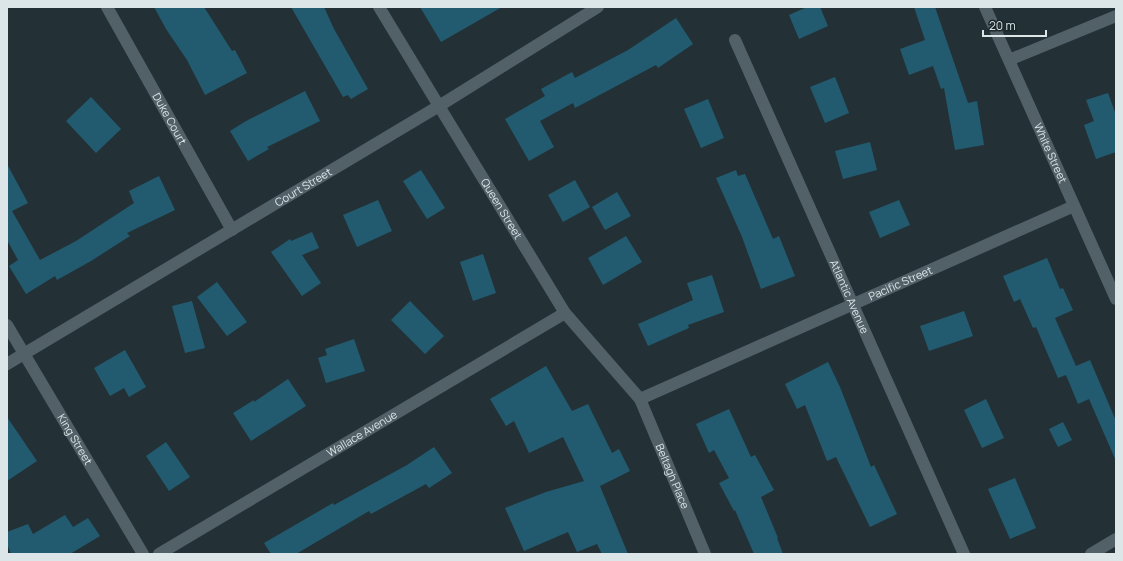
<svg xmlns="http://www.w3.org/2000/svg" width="1123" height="561" font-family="Manrope,sans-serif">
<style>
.building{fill:#225b6f}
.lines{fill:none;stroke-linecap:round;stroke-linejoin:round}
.minor{stroke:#526167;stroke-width:12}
.tertiary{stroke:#526167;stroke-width:12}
.labels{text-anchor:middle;stroke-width:3.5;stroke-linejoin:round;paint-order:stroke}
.street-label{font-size:11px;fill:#dce5e8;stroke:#1a272c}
</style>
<rect width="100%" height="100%" fill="#233136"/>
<g class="building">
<path d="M154,7H204L232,51L235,50L247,73L205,95L187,60L166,29Z"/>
<path d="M291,7H324L334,29L368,89L351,99L348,95L343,97Z"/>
<path d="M420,7H502L441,42Z"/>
<path d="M807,7H820L828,26L799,39L789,15Z"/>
<path d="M914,7H935L968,103L977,101L984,145L955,150L944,88L941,89L933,66L909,75L900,49L925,40Z"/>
<path d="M676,18L693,44L658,68L656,65L575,108L573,103L540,121L554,147L529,161L505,119L545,96L541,89L572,72L575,78L628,50Z"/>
<path d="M835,77L849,113L825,123L810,87Z"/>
<path d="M305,91L320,121L267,147L269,149L248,161L230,131L246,121Z"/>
<path d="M1108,93L1116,115V152L1096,159L1084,125L1094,121L1086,100Z"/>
<path d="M91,97L121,129L96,153L66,121Z"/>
<path d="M708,99L724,138L701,148L684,109Z"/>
<path d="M870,142L877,170L843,179L835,151Z"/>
<path d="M7,164L28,203L12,211L40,260L76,241L134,203L129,191L159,176L175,210L127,233L130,236L91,261L57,280L55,276L26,294L9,266L18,260L7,240Z"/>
<path d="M421,170L445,208L427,219L403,181Z"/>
<path d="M736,170L738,176L745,174L773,239L779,236L795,276L761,289L742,237L716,178Z"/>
<path d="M575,180L590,207L563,222L548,195Z"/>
<path d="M617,192L631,216L605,230L592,207Z"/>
<path d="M378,200L392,231L357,247L343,215Z"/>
<path d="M899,200L910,225L880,238L869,212Z"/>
<path d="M312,232L319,248L302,255L321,283L302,296L271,252L290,239L291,241Z"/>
<path d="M626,236L642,262L603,285L588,258Z"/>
<path d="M483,254L496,293L473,301L460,262Z"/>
<path d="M1047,258L1060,289L1063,288L1073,310L1055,318L1076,366L1090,360L1116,421V461L1089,399L1078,404L1066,375L1058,378L1036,327L1033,328L1020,299L1014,302L1003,276Z"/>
<path d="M712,275L724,312L688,325L689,328L648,346L638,324L693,300L687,283Z"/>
<path d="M217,282L247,322L227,336L197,297Z"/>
<path d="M192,301L205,348L185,353L172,306Z"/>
<path d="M410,301L444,336L425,354L391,320Z"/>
<path d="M964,311L973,336L929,351L920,326Z"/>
<path d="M354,339L365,371L326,383L318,358L327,355L325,349Z"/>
<path d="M125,350L146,387L129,397L124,388L110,396L94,368Z"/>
<path d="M828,362L840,387L871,467L874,465L897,514L870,527L836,457L827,461L805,405L797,409L785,384Z"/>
<path d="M546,366L572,411L588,404L612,453L619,449L630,471L600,486L628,554H602L597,544L577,552L568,532L524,551L505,508L546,492L584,481L563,437L529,453L514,421L506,426L490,399Z"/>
<path d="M288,379L306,406L251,441L233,413L254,400V402Z"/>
<path d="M986,399L1004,438L982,448L964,410Z"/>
<path d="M729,409L751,457L755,455L774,490L761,497L778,538H777L783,554H754L735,510L734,511L719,483L729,478L714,450L709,453L696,424Z"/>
<path d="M7,417L37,461L7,481Z"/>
<path d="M1063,422L1072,440L1058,447L1049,429Z"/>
<path d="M166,442L190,477L169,491L146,456Z"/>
<path d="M434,447L452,473L429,488L426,484L371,514L369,511L296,554H271L264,543L333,503L334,505L407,465Z"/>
<path d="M1015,478L1036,528L1010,539L988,489Z"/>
<path d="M65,515L73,527L88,518L100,536L70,554H11L7,544V532L28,524L33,534Z"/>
</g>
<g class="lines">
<g class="minor">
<path id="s1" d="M107,7L232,230"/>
<path id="s2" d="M379,7L439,106L565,313L640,399L705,554"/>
<path id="s3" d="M985,7L1116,299"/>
<path id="s4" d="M735,40L964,554"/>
<path d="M1009,60L1116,16"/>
<path id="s5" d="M7,325L143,554"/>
<path id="s6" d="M7,364L439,106L598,7"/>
<path id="s7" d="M640,399L1074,206"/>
<path id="s8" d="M159,554L565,313"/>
</g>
<path class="tertiary" d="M1091,554L1116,539"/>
</g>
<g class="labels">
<g class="street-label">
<text dy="4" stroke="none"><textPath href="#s1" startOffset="128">Duke Court</textPath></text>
<text dy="4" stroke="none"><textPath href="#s3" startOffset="160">White Street</textPath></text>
<text dy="4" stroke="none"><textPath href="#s6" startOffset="345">Court Street</textPath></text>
<text dy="4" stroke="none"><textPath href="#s2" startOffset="236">Queen Street</textPath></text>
<text dy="4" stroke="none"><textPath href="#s7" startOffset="285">Pacific Street</textPath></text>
<text dy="4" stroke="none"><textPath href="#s4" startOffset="281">Atlantic Avenue</textPath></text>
<text dy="4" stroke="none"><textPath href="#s8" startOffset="236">Wallace Avenue</textPath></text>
<text dy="4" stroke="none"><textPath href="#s5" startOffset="133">King Street</textPath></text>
<text dy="4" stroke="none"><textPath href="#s2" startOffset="556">Beltagh Place</textPath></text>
</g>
</g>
<rect width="1123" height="561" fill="none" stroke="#dce5e8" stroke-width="16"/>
<path d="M983 30v6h63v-6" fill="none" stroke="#dce5e8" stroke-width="2"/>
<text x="989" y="30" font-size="12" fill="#dce5e8" stroke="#1a272c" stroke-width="3" paint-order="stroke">20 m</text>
</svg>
